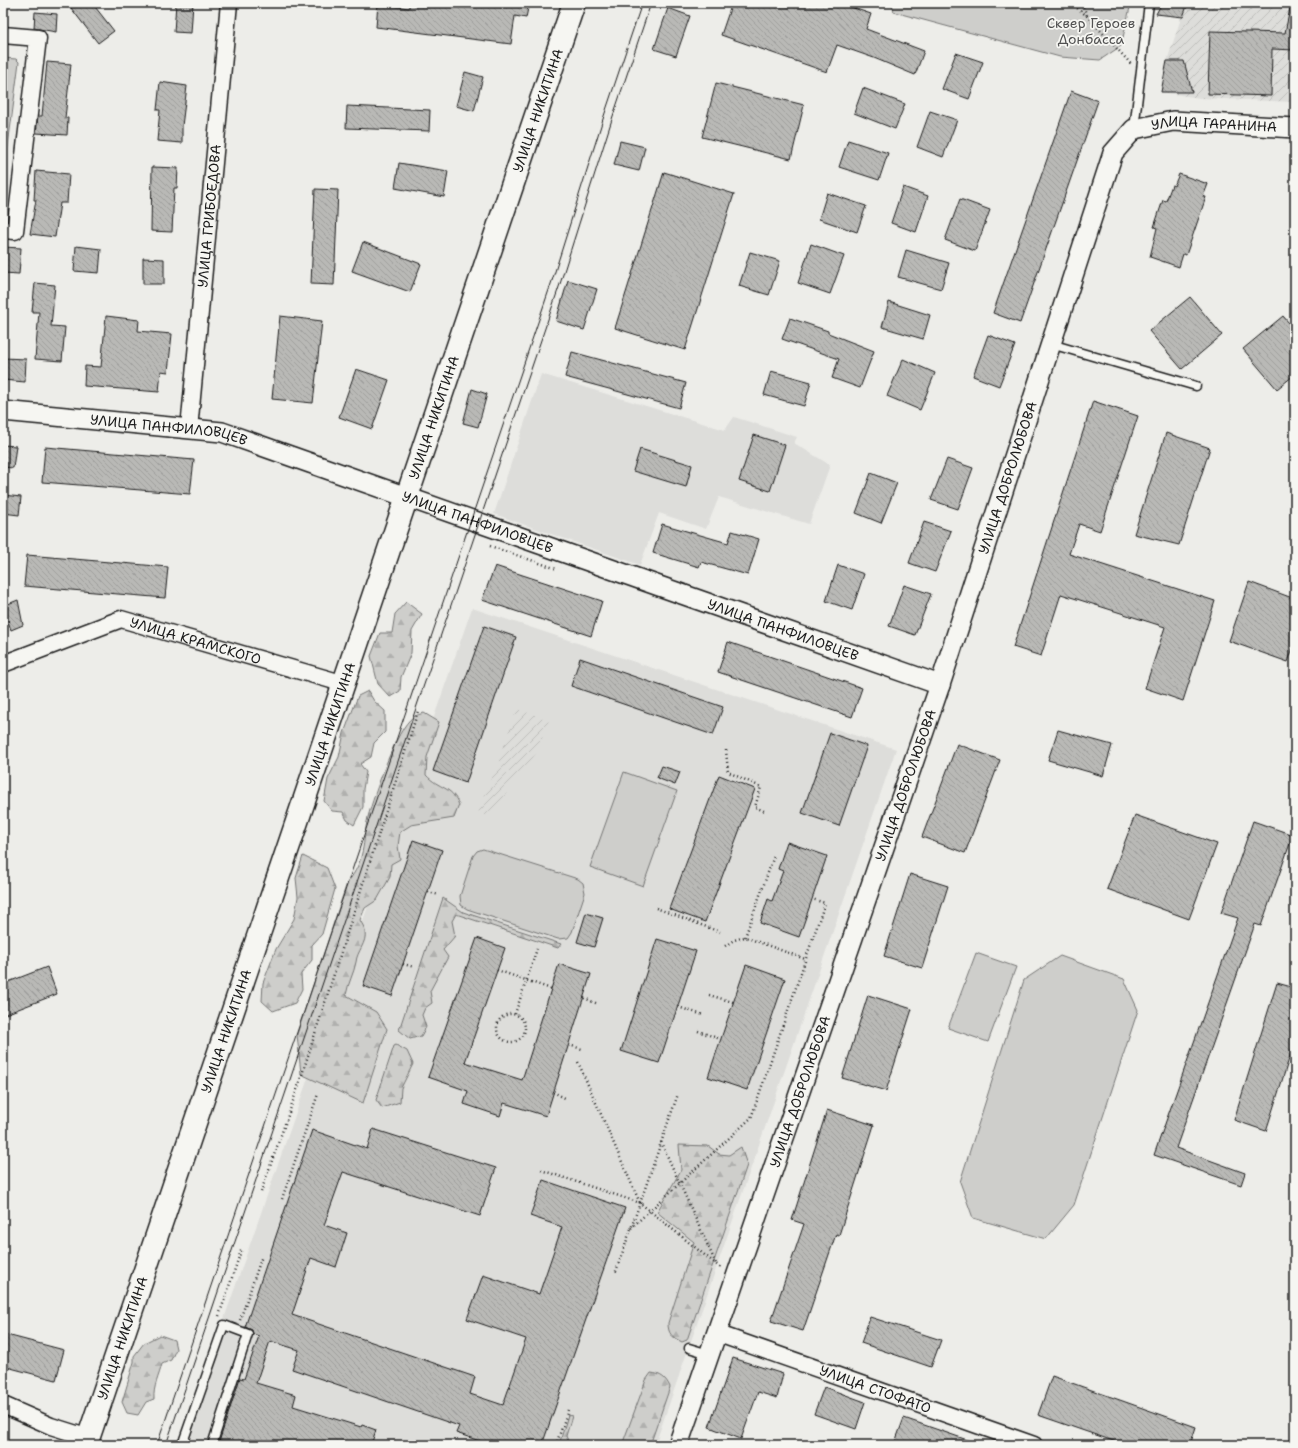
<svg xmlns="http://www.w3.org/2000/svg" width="1298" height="1448" font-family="'Shantell Sans',sans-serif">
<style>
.built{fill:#ddddda}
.industrial{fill:url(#industrial-furrows)}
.forest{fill:url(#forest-firs);stroke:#757574}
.park{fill:#cececb;stroke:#757574}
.building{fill:url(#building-back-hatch);stroke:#1c1c1c}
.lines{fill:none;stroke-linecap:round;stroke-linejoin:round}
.service-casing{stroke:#1c1c1c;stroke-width:11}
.minor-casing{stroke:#1c1c1c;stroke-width:19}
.tertiary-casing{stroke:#1c1c1c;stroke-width:22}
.primary-casing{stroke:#1c1c1c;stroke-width:25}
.path{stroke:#1c1c1c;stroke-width:2.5;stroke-dasharray:1 3;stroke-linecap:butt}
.service{stroke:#f6f6f2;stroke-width:8}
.minor{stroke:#f6f6f2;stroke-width:16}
.tertiary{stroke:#f6f6f2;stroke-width:19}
.primary{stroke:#f6f6f2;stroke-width:22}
.tram{stroke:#1c1c1c;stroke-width:1}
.labels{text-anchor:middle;stroke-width:3.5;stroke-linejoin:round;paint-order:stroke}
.park-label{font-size:14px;fill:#515151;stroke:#f6f6f2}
.street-label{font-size:14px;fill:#1c1c1c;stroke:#f6f6f2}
</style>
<defs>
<pattern id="industrial-furrows" width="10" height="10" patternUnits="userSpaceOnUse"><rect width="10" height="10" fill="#ddddda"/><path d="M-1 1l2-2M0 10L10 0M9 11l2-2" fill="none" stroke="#bdbdba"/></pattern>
<pattern id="forest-firs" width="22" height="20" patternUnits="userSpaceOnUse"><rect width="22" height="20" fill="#cececb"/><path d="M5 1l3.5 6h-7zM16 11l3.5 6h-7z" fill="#b0b0ae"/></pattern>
<pattern id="building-back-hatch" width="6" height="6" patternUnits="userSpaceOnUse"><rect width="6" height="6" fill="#b9b9b6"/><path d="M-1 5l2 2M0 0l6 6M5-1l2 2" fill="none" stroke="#9e9e9c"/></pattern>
</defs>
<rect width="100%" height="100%" fill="#edede9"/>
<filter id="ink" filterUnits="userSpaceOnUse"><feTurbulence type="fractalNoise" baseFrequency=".025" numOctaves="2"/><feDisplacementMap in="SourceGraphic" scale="8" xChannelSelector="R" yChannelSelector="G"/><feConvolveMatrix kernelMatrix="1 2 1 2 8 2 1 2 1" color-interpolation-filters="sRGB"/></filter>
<g filter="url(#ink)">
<g class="built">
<path d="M541,374L725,430L734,417L797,437L794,443L830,465L809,524L719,497L706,529L659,513L640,565L494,514Z"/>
<path d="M472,608L896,749L655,1445H180Z"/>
</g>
<g class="industrial">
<path d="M1186,3H1295V102L1200,98L1161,92L1167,61Z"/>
<path d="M517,709L549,720L537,752L488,818L477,816Z"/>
</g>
<g class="forest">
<path d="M406,602L422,614L412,631L411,653L401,677L400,691L390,697L378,684L371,656L380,633H392L395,614Z"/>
<path d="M368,691L374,701L385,711V732L374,743L371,757L360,764L366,772L363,789V807L354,825L347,820L343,812L332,811L324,801L328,779L339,757L344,733L358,696Z"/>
<path d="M424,713L439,722L427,757L426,775C439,789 452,786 459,805L454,818L411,825L400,832L398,846L400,859L391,864L390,877L377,900L365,908L360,920C362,924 365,928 365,932C367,943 357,951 356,962C354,973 348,983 346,995L376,1012L387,1029L363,1103L301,1074L297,1034L347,883C366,860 362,843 368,817C374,795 396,729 413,717C416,715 421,714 424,713Z"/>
<path d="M303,856L327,868L335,889L322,934L312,945V960L301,974L302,989L295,1003L273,1011L262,1001L263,983L276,949L294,919L298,897L296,878Z"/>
<path d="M443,898L463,912L561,944L558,948L456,914L452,921L455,936L443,950L448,957L430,991L432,1003L425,1008L422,1015L426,1027L421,1036L410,1039L399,1030Z"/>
<path d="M396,1045L407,1051L413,1064L401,1088L400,1102L382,1108L376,1100L394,1046Z"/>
<path d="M679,1145L708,1146L719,1154L729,1155L741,1147L747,1165L687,1340L682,1342C672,1337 668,1334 668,1323L694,1242L657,1212L681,1170Z"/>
<path d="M160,1335L174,1340L176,1349L171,1360L162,1364C159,1376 153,1387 154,1399L146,1402L138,1415L127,1413L122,1402L134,1362V1356L144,1343Z"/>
<path d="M651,1373C661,1374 666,1378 670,1387L650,1445H622L646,1380Z"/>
<path d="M568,1415L572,1416L566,1436L570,1445H559Z"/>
</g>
<g class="park">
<path d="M892,3H1131L1121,46L1100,60L1060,57L894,12Z"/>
<path d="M3,58L16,59L19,62L3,184Z"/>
<path d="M624,772L677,791L643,886L590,867Z"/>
<path d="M483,849L578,879L583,883L585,893L572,932L568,938L558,939L467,909L461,905L460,896L473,856L477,851Z"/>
<path d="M976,953L1016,967L988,1042L948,1028Z"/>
<path d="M1060,956L1124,979L1138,1010L1074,1205L1046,1239L973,1218L960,1182L1024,980Z"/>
</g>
<g class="building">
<path d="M78,3H92L114,31L98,43L71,8Z"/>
<path d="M176,3H193L191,33L174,32Z"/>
<path d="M409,3H529L526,18L515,16L511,44L376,27L378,4L409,8Z"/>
<path d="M732,3H839L871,14L866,29L924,51L915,75L874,58L837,45L827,72L721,35Z"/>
<path d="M1162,3H1188L1183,17L1156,14Z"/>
<path d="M668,8L690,16L676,56L654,49Z"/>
<path d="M1290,8L1295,9V50L1272,49L1271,96L1208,94L1210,31L1285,33Z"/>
<path d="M35,12L57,14L56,32L34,28Z"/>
<path d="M956,53L983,62L969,99L942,89Z"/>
<path d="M1167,61H1184L1192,92H1161Z"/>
<path d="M47,62L71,64L65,118H68L67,135L36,133L38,116H42Z"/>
<path d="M465,72L483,77L474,111L456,106Z"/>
<path d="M160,82L187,86L182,126V143L157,141L160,110H157Z"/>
<path d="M716,83L804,105L791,159L702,137Z"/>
<path d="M863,88L905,104L895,129L854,113Z"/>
<path d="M1071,91L1098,101L1020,323L993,313Z"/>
<path d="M347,106L430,110L429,131L346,128Z"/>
<path d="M930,111L957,120L943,157L917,147Z"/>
<path d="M848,140L888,153L879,180L839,167Z"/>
<path d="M620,141L645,147L639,171L614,165Z"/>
<path d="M399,163L448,171L444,197L395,188Z"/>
<path d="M152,167L178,168L177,188H174L172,232L151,231Z"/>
<path d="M36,171L69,174L67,203H60L55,237L30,234L36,200H34Z"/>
<path d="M664,172L734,194L685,350L615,328Z"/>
<path d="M1179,174L1208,184L1203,197H1206L1186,255L1183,254L1179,267L1150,257L1157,228L1154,227L1163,200L1166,201L1172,185L1174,186Z"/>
<path d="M903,187L928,196L916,232L891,223Z"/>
<path d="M315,189L338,190L334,285L311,284Z"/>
<path d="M827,193L866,206L857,232L819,219Z"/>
<path d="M960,199L990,210L975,251L945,240Z"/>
<path d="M363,242L421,264L410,292L352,271Z"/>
<path d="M811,244L844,256L830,294L798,283Z"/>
<path d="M76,246L101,249L99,273L74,271Z"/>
<path d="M3,247L21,248L19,274L3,273Z"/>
<path d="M906,250L949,263L941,289L898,277Z"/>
<path d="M750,252L780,261L769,295L739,286Z"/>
<path d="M143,258L164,259V284H143Z"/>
<path d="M568,280L597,289L584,330L556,321Z"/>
<path d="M35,283L55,285L51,326L65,327L62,361L35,359L39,312H32Z"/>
<path d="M1190,297L1222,335L1182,369L1149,331Z"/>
<path d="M889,302L930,315L923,339L882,327Z"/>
<path d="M106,316L139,320L138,331L172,334L168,372L161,371L159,392L84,386L85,366L101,367Z"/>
<path d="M280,316L322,321L313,403L272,399Z"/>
<path d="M1283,316L1295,330V368L1290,373L1293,376L1277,389L1243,349Z"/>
<path d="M790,318L828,331V333L874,351L860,388L832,378L839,359L782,339Z"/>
<path d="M988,335L1015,345L999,386L973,376Z"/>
<path d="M572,352L686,383L679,408L565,377Z"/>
<path d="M3,358L26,359L25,382L3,380Z"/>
<path d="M903,359L935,373L920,410L887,396Z"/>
<path d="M356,369L389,380L372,429L339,417Z"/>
<path d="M771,371L811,382L804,406L764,395Z"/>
<path d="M472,389L487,394L478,427L463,423Z"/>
<path d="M1093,401L1138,416L1100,531L1079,524L1069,554L1215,601L1183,701L1145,688L1165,627L1061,594L1041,656L1013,647Z"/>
<path d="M1166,433L1210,448L1179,545L1134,534Z"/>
<path d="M754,435L785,445L770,491L739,481Z"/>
<path d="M3,445L16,446L13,468L3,467Z"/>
<path d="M45,447L194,460L190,494L42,482Z"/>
<path d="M640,449L692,465L686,487L633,471Z"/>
<path d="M947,459L973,468L958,509L931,500Z"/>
<path d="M871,473L897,483L881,523L856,513Z"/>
<path d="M3,495L21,497L19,515L3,513Z"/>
<path d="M924,522L951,531L935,572L909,563Z"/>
<path d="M662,524L728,543L732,531L759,539L748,575L701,562L699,567L653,553Z"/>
<path d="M27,555L168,567L165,598L24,586Z"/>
<path d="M838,565L864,574L852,610L826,601Z"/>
<path d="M495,566L602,601L591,636L482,600Z"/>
<path d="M1249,582L1295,599V642L1288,662L1229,641Z"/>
<path d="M904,585L931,594L915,635L889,626Z"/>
<path d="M18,600L23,625L11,630L3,606Z"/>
<path d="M484,626L516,637L466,783L433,771Z"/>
<path d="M728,642L862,688L852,717L718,672Z"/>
<path d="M580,658L723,707L713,735L571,686Z"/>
<path d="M1058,730L1112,745L1103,776L1048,760Z"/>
<path d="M830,733L867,746L839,826L802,813Z"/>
<path d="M957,744L1000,760L965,853L922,837Z"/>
<path d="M662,766L680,772L675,785L657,778Z"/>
<path d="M719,775L755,789L705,922L669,909Z"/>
<path d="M1135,815L1217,844L1189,919L1107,889Z"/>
<path d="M1253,821L1293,835L1261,926L1255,924L1176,1148L1245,1173L1241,1185L1154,1155L1238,918L1221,913Z"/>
<path d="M413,840L442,850L392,996L363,986Z"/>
<path d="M787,842L827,856L799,937L760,923L768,899L772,901L783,871L778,869Z"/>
<path d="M910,874L948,886L922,968L884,956Z"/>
<path d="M586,913L603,918L594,947L577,942Z"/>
<path d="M477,938L505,948L465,1062L522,1080L559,964L591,974L546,1116L504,1103L500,1116L464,1104L468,1091L428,1077Z"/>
<path d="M657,939L696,951L659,1063L621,1051Z"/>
<path d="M746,965L785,979L747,1090L708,1077Z"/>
<path d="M47,967L57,994L3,1015V984Z"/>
<path d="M1277,983L1295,988V1040L1266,1131L1234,1120Z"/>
<path d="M868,995L912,1009L886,1091L842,1078Z"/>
<path d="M827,1110L874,1125L839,1235L836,1234L803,1331L771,1321L804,1224L792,1220Z"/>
<path d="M373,1129L496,1168L480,1216L343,1172L324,1225L347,1233L336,1267L311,1258L292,1315L475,1377L470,1394L503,1405L526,1339L467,1319L483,1275L539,1294L562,1227L530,1216L543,1180L625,1208L542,1445H492L456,1433L459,1426L292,1369L299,1350L270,1341L256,1383L296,1395L293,1406L361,1427L362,1425L376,1430L371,1445H218L240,1378L244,1379L259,1336L253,1334L252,1330L245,1327L312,1130L367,1149Z"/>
<path d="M870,1317L941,1340L931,1367L861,1343Z"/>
<path d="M3,1334L64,1350L56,1380L3,1366Z"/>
<path d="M733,1358L783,1374L777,1398L758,1392L741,1439L709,1427Z"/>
<path d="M1052,1376L1196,1427L1190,1445H1125L1038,1415Z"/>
<path d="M824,1387L865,1402L856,1429L814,1414Z"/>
<path d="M904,1418L976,1443V1445H894Z"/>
</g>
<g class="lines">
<defs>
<g id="service">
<path d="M1134,129L1149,3"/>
<path d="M1051,344L1196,386"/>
<path d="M689,1348L709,1354"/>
<path d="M182,1445L224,1325L248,1334L212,1445"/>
</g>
<g id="minor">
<path d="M3,35L38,38L15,231L3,230"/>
<path id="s1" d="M189,429L229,3"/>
<path id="s2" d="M3,664L121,619L345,684"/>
<path id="s3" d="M716,1333L1034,1445"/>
<path d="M3,1405L51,1426L89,1438"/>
</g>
<g id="tertiary">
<path id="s4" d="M3,411L222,432L940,685"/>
<path id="s5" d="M678,1445L940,685L1113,153L1134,129L1173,121L1295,128"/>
</g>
<g id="primary">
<path id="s6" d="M86,1445L574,3"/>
</g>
</defs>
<use href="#service" class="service-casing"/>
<use href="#minor" class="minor-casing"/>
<use href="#tertiary" class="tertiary-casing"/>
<use href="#primary" class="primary-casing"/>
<g class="path">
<path d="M1071,3L1087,16L1131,64"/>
<path d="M1082,3L1087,16"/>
<path d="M490,546L557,569"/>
<path d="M726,750L728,772L761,787L755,807L764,811"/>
<path d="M428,892L439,895"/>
<path d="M656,908L720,932"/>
<path d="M745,937L774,856"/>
<path d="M725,946L734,940L745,937L805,959"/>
<path d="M403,964L414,967"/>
<path d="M497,970L551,989"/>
<path d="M709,995L733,1002"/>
<path d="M584,998L598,1004"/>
<path d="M678,1007L703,1015"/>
<circle cx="511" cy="1028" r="14"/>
<path d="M515,1014L537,949"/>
<path d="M698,1031L720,1039"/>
<path d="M569,1045L582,1049"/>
<path d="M578,1062L640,1203L722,1269"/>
<path d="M553,1092L565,1098"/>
<path d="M661,1142L717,1266"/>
<path d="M541,1170L640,1203L615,1274"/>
<path d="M261,1192L298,1087L418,711"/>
<path d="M282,1199L318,1094"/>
<path d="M640,1203L678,1094"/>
<path d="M631,1228L751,1118L825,903L812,899"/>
<path d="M219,1316L242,1248"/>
<path d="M240,1320L262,1256"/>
<path d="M556,1445L568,1410"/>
</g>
<use href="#service" class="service"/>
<use href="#minor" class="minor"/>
<use href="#tertiary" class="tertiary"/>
<use href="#primary" class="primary"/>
<g class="tram">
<path d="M157,1445L552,281L603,119L642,3"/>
<path d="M166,1445L560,284L613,116L651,3"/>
</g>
</g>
</g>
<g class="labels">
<g class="park-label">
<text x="1091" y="28">Сквер Героев<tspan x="1091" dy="16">Донбасса</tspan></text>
</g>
<g class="street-label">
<text dy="5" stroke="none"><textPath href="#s6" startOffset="1409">УЛИЦА НИКИТИНА</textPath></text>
<text dy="5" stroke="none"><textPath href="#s5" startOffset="1476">УЛИЦА ГАРАНИНА</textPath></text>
<text dy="5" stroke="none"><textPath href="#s1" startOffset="214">УЛИЦА ГРИБОЕДОВА</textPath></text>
<text dy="5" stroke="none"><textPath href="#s6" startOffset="1085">УЛИЦА НИКИТИНА</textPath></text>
<text dy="5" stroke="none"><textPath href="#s4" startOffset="167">УЛИЦА ПАНФИЛОВЦЕВ</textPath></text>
<text dy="5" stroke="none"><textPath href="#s5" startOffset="1022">УЛИЦА ДОБРОЛЮБОВА</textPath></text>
<text dy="5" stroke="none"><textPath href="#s4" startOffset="491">УЛИЦА ПАНФИЛОВЦЕВ</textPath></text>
<text dy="5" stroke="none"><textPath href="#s4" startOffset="815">УЛИЦА ПАНФИЛОВЦЕВ</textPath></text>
<text dy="5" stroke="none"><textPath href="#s2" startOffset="204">УЛИЦА КРАМСКОГО</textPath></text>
<text dy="5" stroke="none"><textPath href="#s6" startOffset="761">УЛИЦА НИКИТИНА</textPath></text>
<text dy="5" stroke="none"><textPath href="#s5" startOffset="698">УЛИЦА ДОБРОЛЮБОВА</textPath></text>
<text dy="5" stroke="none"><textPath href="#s6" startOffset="437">УЛИЦА НИКИТИНА</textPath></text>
<text dy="5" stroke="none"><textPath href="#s5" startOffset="374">УЛИЦА ДОБРОЛЮБОВА</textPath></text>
<text dy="5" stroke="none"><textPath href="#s6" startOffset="113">УЛИЦА НИКИТИНА</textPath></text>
<text dy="5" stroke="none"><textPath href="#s3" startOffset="169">УЛИЦА СТОФАТО</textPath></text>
</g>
</g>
<rect width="1298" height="1448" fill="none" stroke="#f6f6f2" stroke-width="16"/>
<rect x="8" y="8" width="1282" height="1432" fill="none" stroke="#1c1c1c" stroke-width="1.5" filter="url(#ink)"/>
</svg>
